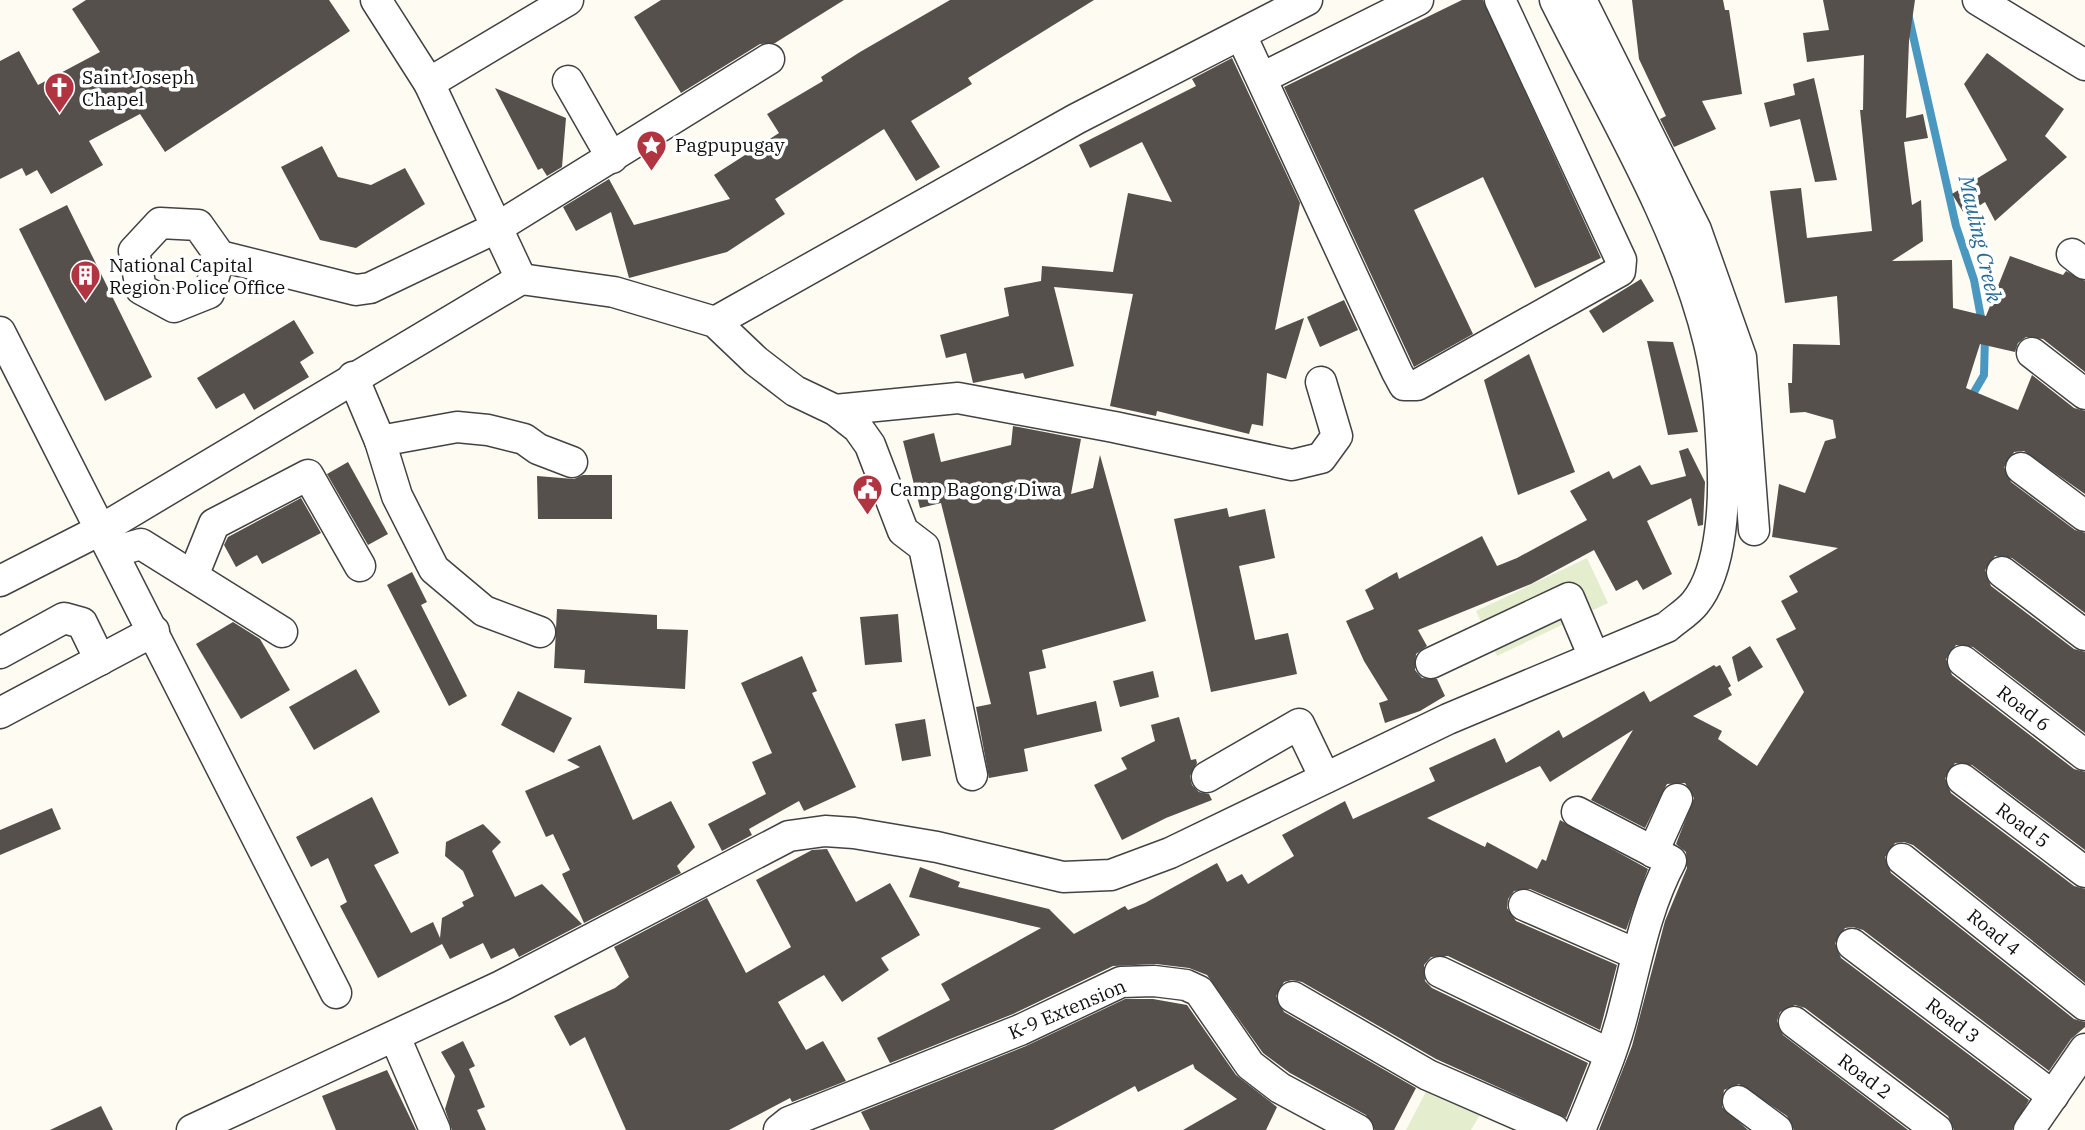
<svg xmlns="http://www.w3.org/2000/svg" width="2085" height="1130" font-family="'IBM Plex Serif',serif">
<style>
.pitch{fill:#e5edcf}
.lines{fill:none;stroke-linecap:round;stroke-linejoin:round}
.stream{stroke:#4a97bf;stroke-width:8}
.building{fill:#56504c}
.minor-casing{stroke:#424242;stroke-width:33}
.minor{stroke:#fff;stroke-width:30}
.labels{text-anchor:middle;stroke-width:7;stroke-linejoin:round;paint-order:stroke}
.poi-label{font-size:19px;fill:#0f0f0f;stroke:#fff;text-anchor:start}
.street-label{font-size:19px;fill:#0f0f0f;stroke:#fff}
.water-label{font-size:21px;font-style:italic;fill:#256a94;stroke:#fff}
</style>
<rect width="100%" height="100%" fill="#fefbf2"/>
<g class="pitch">
<path d="M1587,558L1608,603L1497,656L1476,611Z"/>
<path d="M1432,1080L1485,1106L1471,1130H1406Z"/>
</g>
<g class="lines">
<g class="stream">
<path d="M1905,0L1956,226L1974,280L1982,323"/>
<path d="M1970,399L1984,375L1985,336"/>
</g>
</g>
<g class="building">
<path d="M86,0H329L350,31L165,152L140,114L89,141L103,165L51,194L37,170L26,176L22,168L0,179V61L19,51L38,85L100,52L72,9Z"/>
<path d="M661,0H844L775,43L760,44L681,93L634,17Z"/>
<path d="M950,0H1094L968,78L972,84L911,121L940,167L916,181L884,129L775,199L785,214L727,252L629,278L611,212L576,231L563,207L609,179L634,225L730,199L714,175L779,133L767,114L823,81L821,77L860,52Z"/>
<path d="M1462,0H1483L1601,258L1535,288L1483,177L1414,210L1473,334L1414,367L1284,87Z"/>
<path d="M1632,0H1723L1725,10H1729L1742,94L1702,101L1716,129L1674,147L1660,119L1666,116L1639,59Z"/>
<path d="M1823,0H1915L1909,41L1906,118L1923,114L1928,138L1904,142L1912,205L1921,200L1923,241L1892,261L1952,260L1953,308L1986,316L2010,256L2063,275L2066,271L2085,281V372L2043,339L2026,337L2018,343L2015,352L1980,344L1966,388L2018,410L2032,375L2074,408L2085,411V494L2024,451L2014,452L2004,467L2011,482L2075,530L2085,533V613L2012,558L1995,556L1985,570L1991,586L2074,649L2085,652V733L1973,647L1956,645L1946,659L1952,675L2074,769L2085,772V850L1972,765L1955,763L1945,778L1951,793L2074,886L2085,889V983L1913,845L1904,842L1895,843L1885,857L1891,873L2074,1019L2085,1022V1027L2071,1039L2049,1071L1863,930L1853,927L1845,928L1835,943L1841,958L2029,1100L2012,1130H1954L1948,1116L1805,1008L1795,1005L1780,1012L1777,1021L1783,1035L1908,1130H1794L1787,1116L1739,1084L1724,1090L1722,1107L1748,1130H1599L1632,1046L1665,921L1687,868L1686,852L1676,844L1694,798L1685,783L1667,784L1645,828L1591,800L1633,730L1550,782L1540,766L1427,818L1485,847L1487,842L1537,869L1542,859L1546,861L1560,820L1648,869L1626,930L1530,889L1514,891L1508,899L1507,908L1516,921L1617,965L1600,1030L1448,956L1431,957L1424,965L1425,981L1432,988L1588,1063L1566,1118L1436,1059L1302,982L1292,980L1284,982L1276,996L1284,1012L1416,1088L1394,1130H1375L1366,1115L1290,1073L1263,1053L1207,975L1189,968L1156,964L1113,966L1013,1014L890,1063L877,1038L950,1000L941,984L1041,928L909,897L920,867L960,882L958,887L1049,909L1074,934L1125,906L1128,910L1145,903L1217,863L1227,882L1242,874L1248,884L1294,856L1282,835L1345,801L1353,819L1435,781L1429,768L1495,738L1506,763L1559,730L1563,738L1644,691L1650,702L1714,665L1716,667L1720,665L1731,686L1728,688L1732,695L1693,716L1722,731L1718,739L1757,766L1804,692L1776,639L1796,629L1781,601L1798,592L1789,576L1838,548L1772,537L1779,484L1805,493L1825,441L1836,438L1833,420L1805,412L1790,413L1788,383H1792L1793,344L1840,345L1837,296L1785,303L1770,191L1801,188L1807,238L1872,231L1860,110H1863L1864,55L1807,62L1803,33L1829,30Z"/>
<path d="M1987,53L2064,109L2045,136L2067,157L1995,221L1985,202L1965,215L1952,194L2007,160L1964,84Z"/>
<path d="M1232,58L1300,203L1275,330L1304,318L1286,379L1267,373L1263,426L1252,424L1249,434L1157,411L1156,416L1110,406L1133,294L1054,287L1074,366L1025,379L1023,373L973,383L966,353L946,358L940,335L1009,316L1004,288L1041,281L1042,266L1113,272L1128,193L1172,202L1142,142L1090,168L1079,145L1196,86L1192,79Z"/>
<path d="M1814,78L1837,180L1815,182L1800,119L1770,127L1764,103L1795,95L1793,84Z"/>
<path d="M495,88L566,118L562,167L547,176L542,168L538,170Z"/>
<path d="M322,146L338,177L371,185L405,168L425,204L356,248L320,240L281,167Z"/>
<path d="M67,205L152,377L105,401L19,229Z"/>
<path d="M1641,279L1654,301L1603,333L1589,311Z"/>
<path d="M1344,300L1358,330L1320,347L1307,317Z"/>
<path d="M294,320L314,353L300,362L309,377L254,410L244,393L216,409L197,378Z"/>
<path d="M1647,341L1673,342L1698,432L1668,435Z"/>
<path d="M1529,354L1575,472L1518,495L1484,380Z"/>
<path d="M1013,426L1081,439L1071,494L1093,488L1100,455L1146,621L1042,650L1046,668L1029,672L1037,715L1096,701L1102,731L1024,749L1028,771L989,778L976,707L991,704L941,503L920,508L903,441L934,433L941,462L1011,445Z"/>
<path d="M1688,448L1705,482L1703,525L1698,526L1691,498L1647,521L1672,574L1643,590L1637,580L1616,591L1594,550L1531,584L1418,630L1427,646L1416,654L1415,670L1422,678L1437,679L1445,696L1420,711L1385,723L1379,703L1388,700L1364,661L1346,621L1374,609L1365,590L1397,572L1399,579L1482,536L1497,566L1517,558L1587,520L1570,491L1609,471L1613,479L1640,465L1651,485L1686,476L1679,451Z"/>
<path d="M348,462L388,534L368,545L327,474Z"/>
<path d="M583,475H612V519H538L537,476L574,479Z"/>
<path d="M301,498L321,533L262,564L257,555L236,567L224,545L228,537Z"/>
<path d="M1227,508L1229,517L1265,509L1275,558L1239,566L1255,640L1288,633L1297,674L1211,692L1174,519Z"/>
<path d="M412,572L427,602L421,605L467,696L449,706L387,585Z"/>
<path d="M557,609L657,615V629L688,630L685,689L584,683L585,670L554,668Z"/>
<path d="M898,614L902,662L865,665L860,617Z"/>
<path d="M233,622L260,639L290,690L241,719L196,644Z"/>
<path d="M1750,646L1763,667L1738,682L1732,657Z"/>
<path d="M802,656L817,691L812,693L856,787L804,811L799,801L749,829L752,835L722,851L708,824L766,794L752,762L772,753L741,683Z"/>
<path d="M356,669L380,712L314,750L289,707Z"/>
<path d="M1153,671L1159,697L1120,707L1113,681Z"/>
<path d="M518,691L572,718L554,753L501,725Z"/>
<path d="M1179,717L1191,760L1196,759L1197,763L1190,776L1192,785L1199,792L1209,794L1212,800L1166,818L1122,840L1094,785L1127,769L1121,758L1155,741L1151,725Z"/>
<path d="M925,719L931,756L902,761L895,724Z"/>
<path d="M600,745L633,820L671,801L695,847L677,866L681,873L584,923L562,874L570,870L553,834L546,837L525,791L580,767L567,760Z"/>
<path d="M372,797L399,853L374,865L411,933L433,922L440,938L442,918L464,906L462,902L474,896L463,871L445,856L446,842L483,824L501,842L492,851L515,897L542,884L582,924L519,957L514,948L491,959L483,943L450,959L442,944L378,978L340,906L347,902L328,858L311,867L296,837Z"/>
<path d="M52,808L61,829L0,855V830Z"/>
<path d="M827,849L856,902L890,883L920,935L881,958L889,970L842,1002L824,975L778,1002L806,1050L823,1041L846,1081L792,1102L790,1098L729,1130H626L585,1037L570,1046L554,1016L615,988L629,977L614,947L707,898L746,973L791,947L756,880L812,850Z"/>
<path d="M1125,999H1153L1187,1005L1236,1075L1277,1107L1266,1130H1183L1237,1099L1195,1069L1193,1064L1138,1092L1135,1086L1053,1130H870L861,1112L1026,1046Z"/>
<path d="M463,1041L475,1066L469,1069L485,1107L477,1110L486,1130H452L445,1109L455,1076L441,1052Z"/>
<path d="M387,1070L416,1130H336L322,1096Z"/>
<path d="M101,1106L113,1130H50Z"/>
</g>
<g class="lines">
<defs>
<g id="minor">
<path d="M376,0L429,83L521,279"/>
<path d="M1581,0L1696,230L1741,357L1754,530"/>
<path d="M1978,0L2085,65"/>
<path d="M1241,35L1397,372L1404,385H1417L1620,271L1621,260L1500,0"/>
<path d="M1262,78L1418,0"/>
<path d="M568,81L612,158"/>
<path d="M429,83L568,0"/>
<path d="M2072,254L2085,264"/>
<path d="M220,256L209,293L174,307L141,289L134,251L160,223L198,225L220,256L356,290L370,288L498,227L769,59"/>
<path d="M715,322L1076,119L1307,0"/>
<path d="M0,332L336,993"/>
<path d="M2032,353L2085,394"/>
<path d="M353,377L380,441L397,496L434,569L484,611L540,632"/>
<path d="M835,410L958,398L1114,427L1292,465L1321,458L1337,436L1321,382"/>
<path d="M380,441L457,427L488,430L524,439L538,449L572,462"/>
<path d="M2021,468L2085,516"/>
<path d="M113,552L141,544L282,632"/>
<path d="M2002,572L2085,635"/>
<path d="M193,576L214,524L308,475L360,566"/>
<path d="M0,581L102,529L521,279L614,292L715,322L756,361L795,391L835,410L858,428L870,445L903,531L924,547L972,775"/>
<path d="M0,653L64,618L82,623L100,660"/>
<path d="M1963,661L2085,755"/>
<path d="M1431,663L1569,598L1594,657"/>
<path d="M0,713L154,631"/>
<path d="M1207,777L1299,724L1325,778"/>
<path d="M1962,779L2085,872"/>
<path d="M1577,812L1671,861C1646,908 1637,959 1624,1009C1614,1051 1596,1090 1580,1130"/>
<path d="M1653,852L1677,799"/>
<path d="M1902,859L2085,1005"/>
<path d="M1524,905L1636,954"/>
<path d="M1852,944L2053,1096"/>
<path d="M1440,972L1610,1054"/>
<path d="M1293,997L1428,1075L1554,1130"/>
<path d="M1794,1022L1937,1130"/>
<path d="M395,1037L435,1130"/>
<path d="M1738,1101L1777,1130"/>
<path d="M192,1130L501,986L789,836L825,831L854,833L937,847L1063,877L1111,875L1170,853L1448,719L1667,627C1676,619 1688,612 1695,603C1723,569 1725,495 1722,454C1720,416 1718,380 1709,343C1681,226 1609,108 1555,0"/>
<path d="M779,1130L789,1122L1020,1030L1121,982L1154,981L1186,985L1199,991L1250,1065L1280,1088L1358,1130"/>
<path d="M2029,1130L2085,1049"/>
</g>
</defs>
<use href="#minor" class="minor-casing"/>
<use href="#minor" class="minor"/>
</g>
<defs>
<symbol id="church-pin" viewBox="-11 -11 22 30"><path d="M0 17L-7.5 6A9.5 9.5 0 1 1 7.5 6Z" fill="#b13541" stroke="#fff"/><path d="M-1.2-6h2.4v3.5h3.3v2.4h-3.3V6h-2.4V-.1h-3.3v-2.4h3.3Z" fill="#fff"/></symbol>
<symbol id="sight-pin" viewBox="-11 -11 22 30"><path d="M0 17L-7.5 6A9.5 9.5 0 1 1 7.5 6Z" fill="#b13541" stroke="#fff"/><path d="M0-6L1.8-2.2L6-1.7L2.9 1.2L3.7 5.4L0 3.3L-3.7 5.4L-2.9 1.2L-6-1.7L-1.8-2.2Z" fill="#fff"/></symbol>
<symbol id="building-pin" viewBox="-11 -11 22 30"><path d="M0 17L-7.5 6A9.5 9.5 0 1 1 7.5 6Z" fill="#b13541" stroke="#fff"/><path d="M-4-6H4V6H1V3H-1V6H-4ZM-2.5-4.3h1.7v1.8h-1.7ZM.8-4.3h1.7v1.8H.8ZM-2.5-1h1.7V.8h-1.7ZM.8-1h1.7V.8H.8Z" fill="#fff"/></symbol>
<symbol id="civic-pin" viewBox="-11 -11 22 30"><path d="M0 17L-7.5 6A9.5 9.5 0 1 1 7.5 6Z" fill="#b13541" stroke="#fff"/><path d="M-.6-6.5H3V-4.5H.6V-3L4-1V1h2V6H-6V1h2V-1L-.6-3ZM-1.2 2.5V6h2.4V2.5Z" fill="#fff"/></symbol>
</defs>
<g fill-rule="evenodd">
<use href="#church-pin" x="42" y="70" width="35" height="47"/>
<use href="#sight-pin" x="634" y="128" width="35" height="47"/>
<use href="#building-pin" x="68" y="258" width="35" height="47"/>
<use href="#civic-pin" x="850" y="472" width="35" height="47"/>
</g>
<g class="labels">
<g class="poi-label">
<text x="82" y="84">Saint Joseph<tspan x="82" dy="22">Chapel</tspan></text>
<text x="675" y="152">Pagpupugay</text>
<text x="109" y="272">National Capital<tspan x="109" dy="22">Region Police Office</tspan></text>
<text x="890" y="496">Camp Bagong Diwa</text>
</g>
<g class="street-label">
<text transform="translate(2024 708) rotate(38)" y="7">Road 6</text>
<text transform="translate(2023 825) rotate(37)" y="7">Road 5</text>
<text transform="translate(1994 932) rotate(39)" y="7">Road 4</text>
<text transform="translate(1067 1009) rotate(-23)" y="7">K-9 Extension</text>
<text transform="translate(1953 1020) rotate(37)" y="7">Road 3</text>
<text transform="translate(1865 1076) rotate(37)" y="7">Road 2</text>
</g>
<g class="water-label">
<text transform="translate(1980 239) rotate(77)" y="7">Mauling Creek</text>
</g>
</g>
</svg>
